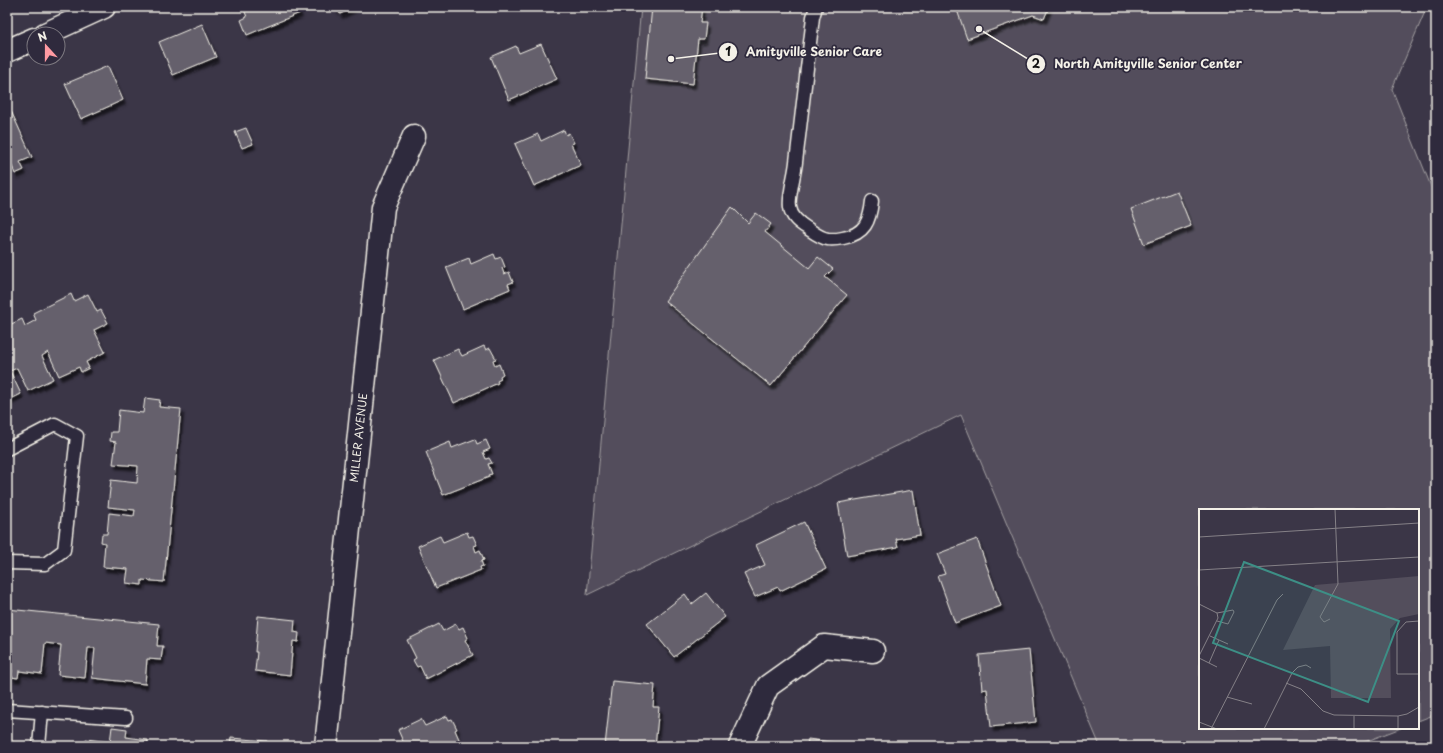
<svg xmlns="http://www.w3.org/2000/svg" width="1443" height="753" font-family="'Playpen Sans',sans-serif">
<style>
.green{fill:#534e5c;stroke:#a4a0a2}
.building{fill:#65616c;stroke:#f4f1e8;filter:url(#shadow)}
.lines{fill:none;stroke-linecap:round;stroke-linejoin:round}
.lane-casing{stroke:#f4f1e8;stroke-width:15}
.street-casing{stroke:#f4f1e8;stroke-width:25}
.lane{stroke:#2f2a3d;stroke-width:12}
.street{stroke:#2f2a3d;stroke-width:22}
.labels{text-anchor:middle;stroke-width:3.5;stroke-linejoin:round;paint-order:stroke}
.street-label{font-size:11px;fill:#f4f1e8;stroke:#2f2a3d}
.inset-road{fill:none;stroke:#858187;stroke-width:1}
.view{fill:#3d8f86;fill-opacity:0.15;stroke:#3d8f86;stroke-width:2}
.inset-edge{fill:none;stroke:#f4f1e8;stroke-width:2}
.leader{fill:none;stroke:#f4f1e8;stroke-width:1.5}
.callout-dot{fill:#f4f1e8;stroke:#2f2a3d;stroke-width:1.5}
.mark-label{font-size:12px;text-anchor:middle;font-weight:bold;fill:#111}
.callout-label{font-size:12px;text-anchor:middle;font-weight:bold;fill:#f4f1e8;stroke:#2f2a3d;stroke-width:3.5;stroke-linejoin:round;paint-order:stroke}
</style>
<defs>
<filter id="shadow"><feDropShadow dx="2.5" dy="4.5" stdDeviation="1" flood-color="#0009"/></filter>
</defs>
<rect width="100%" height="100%" fill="#3b3647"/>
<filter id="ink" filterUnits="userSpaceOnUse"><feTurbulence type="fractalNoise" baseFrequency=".025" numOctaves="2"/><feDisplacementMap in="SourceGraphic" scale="8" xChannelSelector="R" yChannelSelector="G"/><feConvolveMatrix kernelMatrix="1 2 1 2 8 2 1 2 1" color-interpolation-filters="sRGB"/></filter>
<g filter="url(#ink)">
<path class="green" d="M641,7H1427L1392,89L1436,199V714L1418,721V510H1200V728H1401L1354,746H1100L961,415L587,595Z"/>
<g class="building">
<path d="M243,7H297L300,13L247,35L241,20L247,17Z"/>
<path d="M335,7H355L340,14L338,9L336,10Z"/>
<path d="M652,7H702L700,23H706L704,39H698L693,84L645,79Z"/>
<path d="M956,7H1049L1044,19L1033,15L967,39Z"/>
<path d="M202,24L216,57L173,75L159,42Z"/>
<path d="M541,44L557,79L509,100L491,57L516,46L519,53Z"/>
<path d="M108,66L123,100L81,119L65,84Z"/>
<path d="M1436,101V118L1430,104Z"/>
<path d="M11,111L32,157L20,162L24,170L15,174L12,166L7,168V113Z"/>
<path d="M246,128L253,144L242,148L235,132Z"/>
<path d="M564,130L566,135L569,133L574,143L571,144L581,165L534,186L515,144L538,134L541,141Z"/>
<path d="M1177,191L1191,226L1144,244L1131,209Z"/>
<path d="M732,207L748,223L756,213L771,224L765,232L809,268L818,257L833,269L825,277L847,295L771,386L665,301Z"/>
<path d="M494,254L496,259L501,257L505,267L502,268L504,274L509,272L513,282L508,284L510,289L463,309L446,267L469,258L471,264Z"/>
<path d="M71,294L74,301L88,294L97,312L101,310L108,323L94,330L105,352L86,362L89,368L81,372L79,367L59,376L48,352L42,356L53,379L28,391L17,368L10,371L21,394L7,401V326L22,319L25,326L36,320L33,313Z"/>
<path d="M484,346L486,350L490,348L496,359L493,360L495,366L499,364L503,374L500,376L501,379L497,381L498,383L454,403L434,360L458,349L462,356Z"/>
<path d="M145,398L160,400L159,407L181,409L164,582L142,580V585L126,583L128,569L103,567L105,543L101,542L102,534H107L109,513L134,516L135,510L108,507L111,480L137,483L138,466L113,464L116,442L110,441L111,432H117L119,410L143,413Z"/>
<path d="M475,439L477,444L486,440L490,449L483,452L486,459L489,458L492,463L488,464L492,474L488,475L489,477L443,495L426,452L450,442L452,448Z"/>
<path d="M913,490L920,535L896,539L898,547L847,556L838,503Z"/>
<path d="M804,522L826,569L780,591L778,587L755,597L744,574L765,565L756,545Z"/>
<path d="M467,532L469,537L473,536L477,545L474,546L476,552L480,550L484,560L481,561L483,566L480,567L481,570L436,588L418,546L440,536L443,542Z"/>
<path d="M977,539L1001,606L955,623L938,576L945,574L937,554Z"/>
<path d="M706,593L725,617L674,657L647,624L685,594L692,604Z"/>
<path d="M7,609L159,624L157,646H163L161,660L147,659L145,684L92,678L95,648H88L85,678L58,675L61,645L45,643L42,674L19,671L18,678L11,677L12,670H7Z"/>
<path d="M258,616L295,620L294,632L299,633L298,642L293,641L290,675L255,671L257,652H255Z"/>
<path d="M439,624L443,631L456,624L459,629L463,627L468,638L465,640L473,655L426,679L420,666L417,667L413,660L416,658L407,640Z"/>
<path d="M1029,650L1036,722L991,727L987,689L982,690L979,655Z"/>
<path d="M612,681L655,685L653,707H659L655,746H605Z"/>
<path d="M447,716L449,720L452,719L457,729L455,730L462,746H405L398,730L421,719L425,726Z"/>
<path d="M112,727L127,729L126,737L148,740L147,746H85L86,739L110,742Z"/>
<path d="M231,738L267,741V746H230Z"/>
<path d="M808,739L859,746H807Z"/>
</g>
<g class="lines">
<defs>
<g id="lane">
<path d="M816,7L813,17C807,65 802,114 796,162C795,174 788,197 790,207C791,217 799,223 807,228C813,232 820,238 828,239C833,240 838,239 843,238C865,234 870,221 872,201"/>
<path d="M7,449L55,424L77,436L64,550L45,564L7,563"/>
<path d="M7,710L126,718"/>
<path d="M39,746L42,712"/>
</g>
<g id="street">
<path d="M45,34L104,7"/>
<path d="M7,51L34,39"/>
<path id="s1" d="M326,746L383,207L414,136"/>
<path d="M740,746L768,686L824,646L873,651"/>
</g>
</defs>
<use href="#lane" class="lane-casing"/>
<use href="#street" class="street-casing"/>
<use href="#lane" class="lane"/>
<use href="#street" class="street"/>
</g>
</g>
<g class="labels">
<g class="street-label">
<text dy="4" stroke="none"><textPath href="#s1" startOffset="310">MILLER AVENUE</textPath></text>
</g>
</g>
<g transform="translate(1199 509)">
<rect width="220" height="220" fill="#3b3647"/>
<path d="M220,67V105L201,109L191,120L192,189H132L131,137L84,141L116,76Z" fill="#534e5c"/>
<path class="inset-road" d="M0,28L220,14M0,61L220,48M0,95L18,104M18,104L34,101L35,103L29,115L18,112M131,110L125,113L121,108L139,75L136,0M220,112L207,113L198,123V165H220M11,127L29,135M0,147L19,109L18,104M0,149L18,158M10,154L20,131M87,174L102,180L124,202L135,206L199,207L208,205L220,198M28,188L53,195M155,207V220M199,207V220M0,213L18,220M12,220L78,91L84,85M65,220L93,164L99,158L107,156L112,159"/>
<path class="view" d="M45,53L200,112L169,193L14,134Z"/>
<rect width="220" height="220" class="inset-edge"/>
</g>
<path class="leader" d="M671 59L728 52M979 29L1036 64"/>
<g class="callout-dot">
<circle cx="671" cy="59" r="4"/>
<circle cx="979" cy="29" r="4"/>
<circle cx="728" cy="52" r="10"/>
<circle cx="1036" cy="64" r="10"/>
</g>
<g class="mark-label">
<text x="728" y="56">1</text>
<text x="1036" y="68">2</text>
</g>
<g class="callout-label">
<text x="814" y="56">Amityville Senior Care</text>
<text x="1148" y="68">North Amityville Senior Center</text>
</g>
<rect width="1443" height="753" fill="none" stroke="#2f2a3d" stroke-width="24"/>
<rect x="12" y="12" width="1419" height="729" fill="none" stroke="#f4f1e8" stroke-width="1.5" filter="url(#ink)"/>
<g transform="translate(46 46) rotate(339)"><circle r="19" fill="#2f2a3d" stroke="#7e7a81"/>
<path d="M0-3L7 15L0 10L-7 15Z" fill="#ff9aa2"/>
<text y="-6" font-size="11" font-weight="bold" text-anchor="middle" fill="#f4f1e8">N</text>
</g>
</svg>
